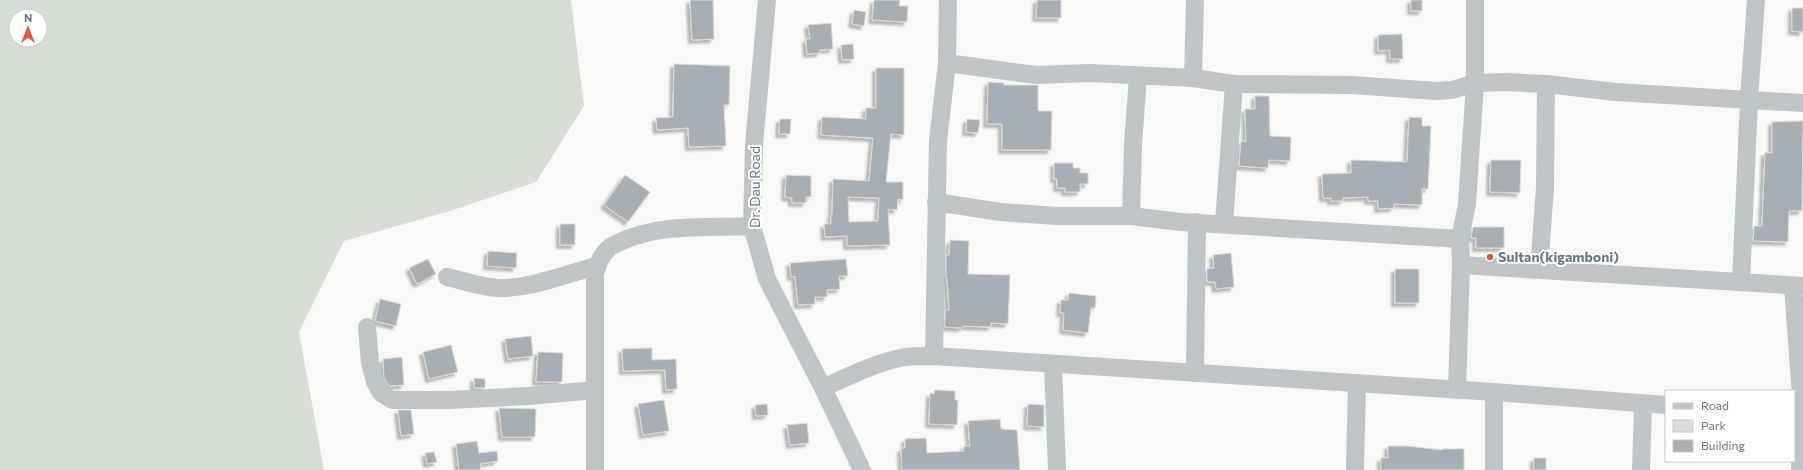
<svg xmlns="http://www.w3.org/2000/svg" width="1803" height="470" font-family="Commissioner,sans-serif">
<style>
.green{fill:#d8ddd5;fill-rule:evenodd}
.building{fill:#a7afb5;stroke:#dadad8;fill-rule:evenodd;filter:url(#shadow)}
.lines{fill:none;stroke-linecap:round;stroke-linejoin:round}
.minor{stroke:#bfc4c7;stroke-width:18}
.poi-dot{fill:#da5f33;stroke:#fff;stroke-width:1.5}
.labels{text-anchor:middle;stroke-width:4;stroke-linejoin:round;paint-order:stroke}
.street-label{font-size:14px;fill:#697885;stroke:#fff}
.poi-label{font-size:14px;font-weight:bold;fill:#697885;stroke:#fff;text-anchor:start}
</style>
<defs>
<filter id="shadow"><feDropShadow dx="-3.5" dy="3.5" stdDeviation="1" flood-color="#0004"/></filter>
</defs>
<rect width="100%" height="100%" fill="#f8f8f6"/>
<path class="green" d="M0,0H571L584,106L536,182L450,211L344,241L299,332L324,470H0ZM16,16H40V40H16Z"/>
<g class="building">
<path d="M690,0H713L714,39L692,40Z"/>
<path d="M874,0H900L899,6H908L907,22L872,20Z"/>
<path d="M1037,0H1061V18H1036Z"/>
<rect x="1411" y="0" width="11" height="11"/>
<path d="M1792,8H1803V32L1792,31Z"/>
<path d="M854,10L866,12L864,26L852,24Z"/>
<path d="M831,23L833,49L820,50V53L807,54L806,39H810L808,25Z"/>
<path d="M1402,34L1403,59H1390V50L1378,51V35Z"/>
<path d="M853,44L854,59L842,60L841,45Z"/>
<path d="M674,64L730,66L729,105H724L726,146L689,147L688,128L657,130L656,118L673,117Z"/>
<path d="M876,68H904V135L891,134L886,182H903V200L898,199L897,210L888,209L890,245L847,246V236L825,237L824,224H831V215H832L833,179L869,181L873,138L821,135L822,117L866,119V108H876ZM848,197L879,198L878,221L849,222Z"/>
<path d="M988,82L1004,83V85H1038V111H1052L1051,150H1002V124H987Z"/>
<path d="M1255,96H1269L1270,136L1291,137L1290,161L1269,160L1268,168L1239,166L1241,141L1246,142L1245,109H1255Z"/>
<path d="M1409,117L1422,118V126H1431L1428,189H1422V205L1394,204V208L1378,209V201H1368V197L1343,198V201H1331V198H1323L1322,174L1351,173V160L1407,162Z"/>
<path d="M780,119H791L790,134H779Z"/>
<path d="M967,119L980,120L978,133L966,132Z"/>
<path d="M1803,121L1802,211H1789L1788,242L1753,241L1754,226H1762L1765,152L1772,153V122Z"/>
<path d="M1491,160H1521L1520,193L1490,192Z"/>
<path d="M1054,163H1073V168H1080V173H1088V184H1080V192H1065V188H1057V179H1054Z"/>
<path d="M625,175L650,192L628,222L604,205Z"/>
<path d="M786,175L811,176V197H806V203H792V198L785,197Z"/>
<rect x="560" y="224" width="15" height="21"/>
<path d="M1473,227H1504V248H1476V238H1471Z"/>
<path d="M950,240L969,241L968,274L1010,275L1008,324L991,323V327L963,326L962,328L945,327V311L949,310L947,278L946,277V255H949Z"/>
<path d="M488,251L517,253L516,268L487,266Z"/>
<path d="M1231,253L1234,287L1216,289L1215,282H1207V269L1214,268L1213,255Z"/>
<path d="M428,259L436,274L417,284L409,268Z"/>
<path d="M846,259L848,276H839L840,289L827,290V297H815V304L798,305L795,276L791,277L790,263Z"/>
<rect x="1395" y="269" width="24" height="34"/>
<path d="M1069,293L1096,296L1095,308H1091L1088,333L1063,330L1064,313H1060L1061,300H1068Z"/>
<path d="M380,299L401,304L396,326L375,321Z"/>
<path d="M531,336L533,356L508,359L505,339Z"/>
<path d="M451,345L458,372L429,379L423,352Z"/>
<path d="M652,348V360L676,359L677,389L666,390L665,370L623,371L622,349Z"/>
<path d="M538,352L563,353L562,382H536Z"/>
<path d="M402,357L404,385L389,386L384,377L383,359Z"/>
<path d="M474,378L485,379V388H474Z"/>
<path d="M935,390L955,391V400H958L957,425L929,424L930,393L934,394Z"/>
<path d="M664,400L669,431L643,435L638,404Z"/>
<path d="M767,404L768,415L756,416L755,405Z"/>
<path d="M1028,404L1044,405V427L1027,426Z"/>
<path d="M499,408L536,409L535,437H502Z"/>
<path d="M398,410H411L414,434L401,436Z"/>
<path d="M1000,419L1001,429L1017,430L1020,470H902L901,449L905,448V439L926,438L927,453L964,451V446H970L968,421Z"/>
<path d="M807,423L809,443L790,445L787,425Z"/>
<path d="M477,441L479,453L497,451L498,461L480,464L481,470H459L456,444Z"/>
<path d="M1388,446H1407L1442,450V449H1464V470H1381V458H1388Z"/>
<path d="M434,452L437,462L427,464L425,453Z"/>
<rect x="1534" y="458" width="12" height="12"/>
</g>
<g class="lines">
<g class="minor">
<path d="M767,0L754,145L752,226L767,279L823,388L862,470"/>
<path d="M947,63L1036,75L1090,73L1193,78L1234,84L1352,85L1436,91L1452,90L1475,83L1506,82L1546,84L1616,92L1803,103"/>
<path d="M1193,78L1195,0"/>
<path d="M936,202L1000,212L1057,216H1131L1181,222L1460,239"/>
<path d="M1131,216L1133,145L1138,76"/>
<path d="M1224,223L1234,84"/>
<path d="M1461,265L1803,286"/>
<path d="M1539,269L1545,188L1546,84"/>
<path d="M447,277C464,281 481,287 498,288C531,289 565,274 597,266"/>
<path d="M1741,282L1749,100L1756,0"/>
<path d="M1793,286L1802,409L1800,470"/>
<path d="M367,327L370,363L375,382L381,393L392,400H449L529,396L595,390"/>
<path d="M934,356L938,141L947,63L948,0"/>
<path d="M1053,364L1057,470"/>
<path d="M1195,373L1197,222"/>
<path d="M823,388C849,376 877,362 905,357C915,356 925,356 934,356L1494,392L1666,405"/>
<path d="M1457,390L1461,265L1460,239L1467,204L1475,83V0"/>
<path d="M595,470V274C598,264 601,255 609,248C612,245 617,244 620,242C660,223 709,228 752,226"/>
<path d="M1355,470L1357,383"/>
<path d="M1494,470V392"/>
<path d="M1641,470L1643,405"/>
</g>
</g>
<circle class="poi-dot" cx="1490" cy="257" r="4"/>
<g class="labels">
<g class="street-label">
<text transform="translate(755 187) rotate(-90)" y="5">Dr. Dau Road</text>
</g>
<g class="poi-label">
<text x="1498" y="262">Sultan(kigamboni)</text>
</g>
</g>
<rect x="1665" y="390" width="130" height="72" fill="#ffffff" stroke="#c3c9ce"/>
<rect x="1673" y="403" width="20" height="6" fill="#bfc4c7" stroke="#c3c9ce"/>
<text x="1701" y="410" font-size="12" fill="#697885">Road</text>
<rect x="1673" y="420" width="20" height="12" fill="#d8ddd5" stroke="#c3c9ce"/>
<text x="1701" y="430" font-size="12" fill="#697885">Park</text>
<rect x="1673" y="440" width="20" height="12" fill="#a7afb5" stroke="#c3c9ce"/>
<text x="1701" y="450" font-size="12" fill="#697885">Building</text>
<g transform="translate(28 28)"><circle r="19" fill="#ffffff" stroke="#c3c9ce"/>
<path d="M0-3L7 15L0 10L-7 15Z" fill="#da5f33"/>
<text y="-6" font-size="11" font-weight="bold" text-anchor="middle" fill="#697885">N</text>
</g>
</svg>
